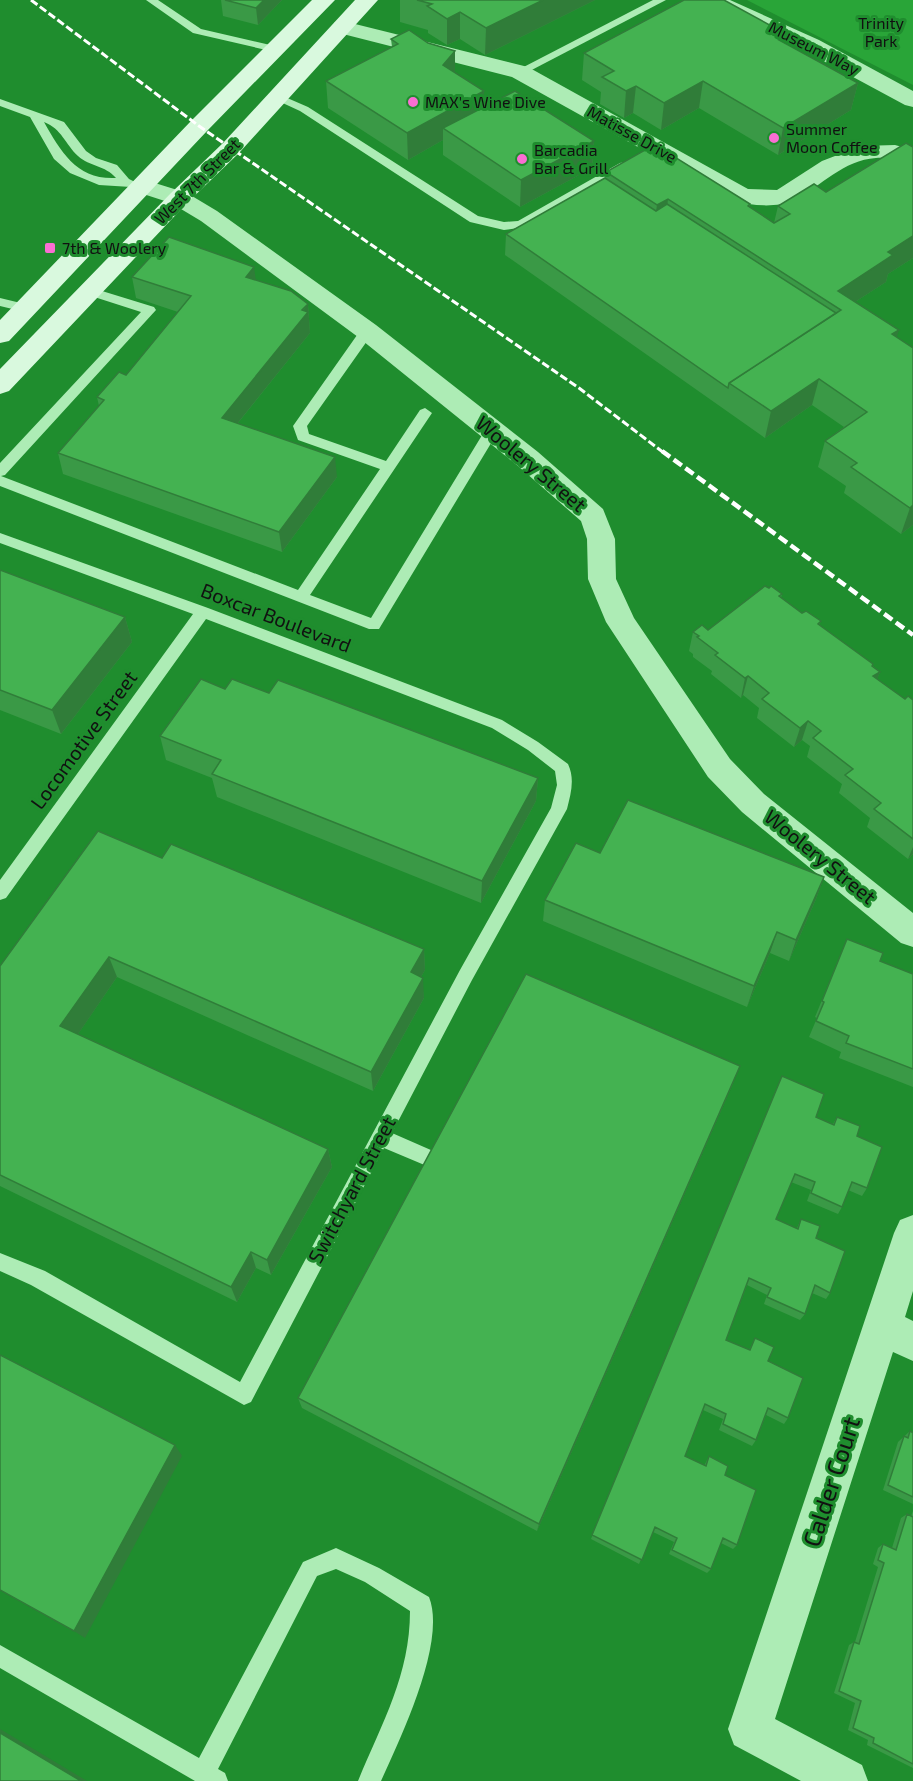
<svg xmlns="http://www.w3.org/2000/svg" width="913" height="1781" font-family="'Exo 2',sans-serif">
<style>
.green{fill:#29a538}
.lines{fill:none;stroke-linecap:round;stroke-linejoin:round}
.service{fill:#adecb5;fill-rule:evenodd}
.minor{fill:#adecb5;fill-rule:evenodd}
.secondary{fill:#d9f9de;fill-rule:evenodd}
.rail-far1{stroke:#fff;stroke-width:3;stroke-dasharray:8 3;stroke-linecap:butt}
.rail{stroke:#fff;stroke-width:4.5;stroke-dasharray:10 4.5;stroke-linecap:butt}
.wall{fill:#3a9946}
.shaded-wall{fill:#307d39}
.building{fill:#44b251;stroke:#307d39;stroke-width:1.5}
.poi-dot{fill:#fa6ed3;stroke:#1f8d2e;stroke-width:2}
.labels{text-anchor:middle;stroke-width:6;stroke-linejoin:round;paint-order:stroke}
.far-park-label{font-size:16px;fill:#111;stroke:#1f8d2e}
.far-street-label{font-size:16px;fill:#111;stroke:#1f8d2e}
.far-poi-label{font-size:16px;fill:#111;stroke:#1f8d2e;text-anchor:start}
.street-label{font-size:20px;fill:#111;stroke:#1f8d2e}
.near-street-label{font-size:24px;fill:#111;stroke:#1f8d2e}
</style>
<rect width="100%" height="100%" fill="#1f8d2e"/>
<path class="green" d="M747,0H913V85Z"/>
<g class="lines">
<g class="service">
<path d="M146,0H158L201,29L279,47L280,49L275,52L193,33Z"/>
<path d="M653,0H666L524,74L520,75L514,72Z"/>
<path d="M278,94L308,107L478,216L504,222L518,221L620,163L624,162L630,165L525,227L504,230L470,222L300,111L274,99V95Z"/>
<path d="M0,99L64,122L86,151L96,158L117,165L129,179L137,183L131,187L99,185L70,173L54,159L30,117L0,106ZM44,122C62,129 65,144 78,156C90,167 105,165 116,178C77,180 61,152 44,122Z"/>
<path d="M89,287L154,307L156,310L5,475L1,476L298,590L380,469L298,440L293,426L362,328H372L373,331L372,334L307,426L309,434L386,461L420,410L425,408L432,413L310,595L371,618L487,427H497L499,430L379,629H369L0,486V463L141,312L85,294L83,291Z"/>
<path d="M0,298L29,305L31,308L25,312L0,306Z"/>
<path d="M0,533L208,608L502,720L538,742L568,764C575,779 571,793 567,809L472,980L392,1133L440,1154L443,1160L440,1166L434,1169L384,1148L251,1402L244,1405L31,1285L0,1271V1253L45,1271L240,1382L460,970L551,808L557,785L555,771L528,750L492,728L206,619L6,898L0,900V880L193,614L0,543Z"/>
<path d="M336,1548L379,1568L429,1597C447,1642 400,1739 381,1781H358C382,1723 410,1675 410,1611L365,1582L336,1569L317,1576L218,1769L225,1773L228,1781H195L0,1668V1645L199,1758L303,1562Z"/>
</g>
<g class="minor">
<path d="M702,0H730L819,40L913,91V107L905,105L803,50L706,4Z"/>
<path d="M343,21L528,67L748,189L777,190L822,161L861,146L895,145L913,150V164C901,161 889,157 876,158C843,160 822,186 794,200C777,208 753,206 735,201L512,77L335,32L332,27L335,22Z"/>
<path d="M142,179L187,193L217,211L376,325L538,452L603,509L615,539L616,579L634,618L730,759L764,794L913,913V947L901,943L742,812L708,777L606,622L588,579L587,539L581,521L518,466L358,337L201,221L171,203L134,191L130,186L134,181Z"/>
<path d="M913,1215V1291L905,1317L913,1321V1361L893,1352L775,1719L862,1765L868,1781H801L734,1745L728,1729L894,1233L900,1220Z"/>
</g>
<g class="secondary">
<path d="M312,0H335L207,131L9,341L0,343V320L191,121Z"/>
<path d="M355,0H378L239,153L187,203L9,391L0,394V369L171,193L223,143Z"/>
</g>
<path class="rail-far1" d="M31,0L199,126L579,388L664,453"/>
<path class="rail" d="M662,451L913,635"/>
</g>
<g class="wall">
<path d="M221,0H282L258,25L223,16Z"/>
<path d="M400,0H595L485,55L460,39L447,45L428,33V30L400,22Z"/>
<path d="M788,35L787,44L858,83L851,110L778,155L699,108L661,130L633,113L624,118L600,104L601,92L582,80L584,53Z"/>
<path d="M391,39L428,43L455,51V73L484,91V107L594,141L592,168L520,207L443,155V140L408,160L328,108L326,81L392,47Z"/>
<path d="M913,147V258L888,274L886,282L855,302L897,337L913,525L901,534L844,493L846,486L818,467L825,441L844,427L812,405L765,438L505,255L506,234L605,178L606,172L750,204V207L774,223L778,206L826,192Z"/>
<path d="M132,277L256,280L308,304L310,333L238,423L337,477L282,552L63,474L58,453L99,406L97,397L126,375L178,312L136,298Z"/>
<path d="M0,570L125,617L132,642L61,734L0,710Z"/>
<path d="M769,588L782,594L781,598L802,613L821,621L819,625L873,664V666L880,672L877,679L905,699L913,700V854L908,859L867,827L870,818L839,793L842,784L807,757L810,746L802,740L794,747L757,718L759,708L743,695L741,698L711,674L712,671L693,657V654L689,651L693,632L708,630Z"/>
<path d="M225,689L269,693L538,778L536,801L481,903L217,797L212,778L166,760L160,736Z"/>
<path d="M600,853L824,877L816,899L789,961L770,953L747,1007L543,921L545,900Z"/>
<path d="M162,858L424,949L425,970L421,977L424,998L373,1091L117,977L78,1034L328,1149L332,1167L271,1275L256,1268L237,1302L0,1186V966Z"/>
<path d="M847,939L880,961L913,974V1087L839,1058L841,1052L809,1037L817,1018L815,1017Z"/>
<path d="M782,1076L816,1117L833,1124L837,1117L857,1136L867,1188L862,1196L848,1190L842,1207L838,1214L807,1201L811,1190L791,1182L776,1219L797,1228L801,1219L816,1238L830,1293L826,1299L812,1293L805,1314L800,1320L764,1304L767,1295L747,1285L726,1340L749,1350L755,1338L768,1361L788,1418L784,1424L766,1415L756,1440L752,1446L719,1430L723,1419L703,1410L685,1456L704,1466L709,1456L725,1475L737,1545L733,1549L721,1543L711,1569L707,1573L669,1554L674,1542L653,1532L639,1564L591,1539Z"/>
<path d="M734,1081L537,1531L302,1408L298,1398Z"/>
<path d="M910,1431L913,1433V1504L883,1490L898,1442Z"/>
<path d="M913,1511V1768L867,1745L868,1740L848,1730L855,1703L834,1693L849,1645L854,1642H855L878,1567L873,1564L878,1548L883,1544L892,1548L901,1518L907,1514L911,1516Z"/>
</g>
<g class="shaded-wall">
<path d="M264,0H282L258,25L256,8Z"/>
<path d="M543,0H595L485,55L486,28Z"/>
<path d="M460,12V39L447,45V19Z"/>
<path d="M788,35L783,62L779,40Z"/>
<path d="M455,51V78L443,65Z"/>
<path d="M703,81L699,108L661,130L664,103Z"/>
<path d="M858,83L851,110L778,155L783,128Z"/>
<path d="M636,86L633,113L624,118L626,91Z"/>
<path d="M484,91V118L443,128V140L408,160L407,133Z"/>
<path d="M594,141L592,168L520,207L521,180Z"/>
<path d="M668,199L665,226L653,232L657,205Z"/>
<path d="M913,236V258L888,274L886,282L841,311L838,291L888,252Z"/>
<path d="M254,267L257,288L246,277Z"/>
<path d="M308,304L310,333L225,439L222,418Z"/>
<path d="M899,330L891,356L892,334Z"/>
<path d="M819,379L812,405L765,438L771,411Z"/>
<path d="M335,457L337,477L282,552L279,532Z"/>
<path d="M913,505V525L901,534L910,508Z"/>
<path d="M125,617L132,642L61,734L52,710Z"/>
<path d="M880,672L873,691V676Z"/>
<path d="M748,676L743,695L741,698L745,678Z"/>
<path d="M808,721L802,740L794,747L800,728Z"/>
<path d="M538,778L536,801L481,903L482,881Z"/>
<path d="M913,847V854L908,859Z"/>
<path d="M824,877L816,899L789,961L796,940Z"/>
<path d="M777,932L770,953L747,1007L754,986Z"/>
<path d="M424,949L425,970L412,993L411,972Z"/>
<path d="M109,957L117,977L70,1046L60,1026Z"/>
<path d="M423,978L424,998L373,1091L371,1072Z"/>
<path d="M740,1066L734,1081L537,1531L539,1524Z"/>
<path d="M328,1149L332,1167L271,1275L267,1260Z"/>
<path d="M251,1252L256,1268L237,1302L231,1287Z"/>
<path d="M175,1445L182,1456L85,1638L74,1631Z"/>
<path d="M0,1729L87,1781H81L0,1733Z"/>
</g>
<g class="building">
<path d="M225,0H264L256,8Z"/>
<path d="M417,0H543L486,28L460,12L447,19L427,6L432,4Z"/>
<path d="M684,0H724L788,35L779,40L858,83L783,128L703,81L664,103L636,86L626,91L602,77L614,71L584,53Z"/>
<path d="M409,30L428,43L455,51L443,65L484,91L407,133L326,81L398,44L391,39Z"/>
<path d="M515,91L594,141L521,180L443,128Z"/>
<path d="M906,143L913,147V236L888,252L893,255L838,291L899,330L892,334L913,348V505L910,508L851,467L857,463L825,441L867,412L819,379L771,411L729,383L841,310L668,199L657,205L606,172L652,146L667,155L670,154L750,204L748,206L774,223L790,214L778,206L814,184L826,192Z"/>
<path d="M605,178L656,211L667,204L836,313L729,383L728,388L506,234Z"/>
<path d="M169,237L254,267L246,277L291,291L308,304L302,310L308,312L222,418L335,457L279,532L58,453L104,400L97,397L119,372L126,375L191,296L132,277Z"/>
<path d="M0,570L125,617L52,710L0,690Z"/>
<path d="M765,586L769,588L771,586L782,594L779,596L802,613L806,611L821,621L818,624L873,664L872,666L880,672L873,676L905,699L908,696L913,700V839L874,809L881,803L845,775L853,769L813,738L821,731L808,721L800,728L762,699L769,693L748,676L745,678L715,655L718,653L697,637L699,636L693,632L702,625L708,630Z"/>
<path d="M201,679L225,689L232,679L269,693L278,680L538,778L482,881L212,774L221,760L160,736Z"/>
<path d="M628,800L824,877L796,940L777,932L754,986L545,900L576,843L600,853Z"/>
<path d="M98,831L162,858L171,844L424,949L411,972L423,978L371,1072L109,957L60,1026L328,1149L267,1260L251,1252L231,1287L0,1175V966Z"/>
<path d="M847,939L883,953L880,961L913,974V1069L846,1043L849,1036L816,1021L824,1002L822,1001Z"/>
<path d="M526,974L740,1066L539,1524L298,1398Z"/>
<path d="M782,1076L824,1094L816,1117L834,1125L837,1117L860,1126L857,1136L882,1147L867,1188L852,1182L842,1207L811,1193L815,1182L795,1174L776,1219L798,1229L801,1219L820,1226L816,1238L845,1251L830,1293L815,1285L805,1314L767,1297L771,1288L749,1278L726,1340L750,1350L755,1338L774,1347L768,1361L803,1378L788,1418L768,1408L756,1440L723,1424L726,1414L705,1404L685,1456L706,1466L709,1456L728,1466L725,1475L756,1490L737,1545L723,1538L711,1569L672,1550L677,1538L655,1527L642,1560L592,1535Z"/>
<path d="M0,1355L175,1445L74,1631L0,1590Z"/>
<path d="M910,1431L913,1433V1497L888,1485L904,1436L908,1438Z"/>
<path d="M907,1514L913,1517V1764L873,1743L874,1738L853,1728L861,1701L839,1691L854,1642L859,1644L884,1563L878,1560L883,1544L896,1550Z"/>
<path d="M0,1733L81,1781H0Z"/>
</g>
<g class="poi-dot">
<circle cx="413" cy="102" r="6"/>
<circle cx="774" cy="138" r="6"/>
<circle cx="522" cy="159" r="6"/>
<rect x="44" y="242" width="12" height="12" rx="3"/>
</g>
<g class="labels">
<g class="far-park-label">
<text x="881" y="29">Trinity<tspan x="881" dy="18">Park</tspan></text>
</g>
<g class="far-street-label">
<text transform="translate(814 48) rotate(27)" y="6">Museum Way</text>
<text transform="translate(632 134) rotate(29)" y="6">Matisse Drive</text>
<text transform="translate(197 181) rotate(-45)" y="6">West 7th Street</text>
</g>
<g class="far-poi-label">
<text x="425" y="108">MAX's Wine Dive</text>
<text x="786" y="135">Summer<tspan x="786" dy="18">Moon Coffee</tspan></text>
<text x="534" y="156">Barcadia<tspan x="534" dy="18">Bar &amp; Grill</tspan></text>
<text x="62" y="254">7th &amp; Woolery</text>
</g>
<g class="street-label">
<text transform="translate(531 464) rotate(40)" y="7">Woolery Street</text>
<text transform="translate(276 618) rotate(21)" y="7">Boxcar Boulevard</text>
<text transform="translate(84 740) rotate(-54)" y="7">Locomotive Street</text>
<text transform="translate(820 857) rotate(39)" y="7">Woolery Street</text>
<text transform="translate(352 1190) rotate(-62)" y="7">Switchyard Street</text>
</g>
<g class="near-street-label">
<text transform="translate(832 1482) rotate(-72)" y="8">Calder Court</text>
</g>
</g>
</svg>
